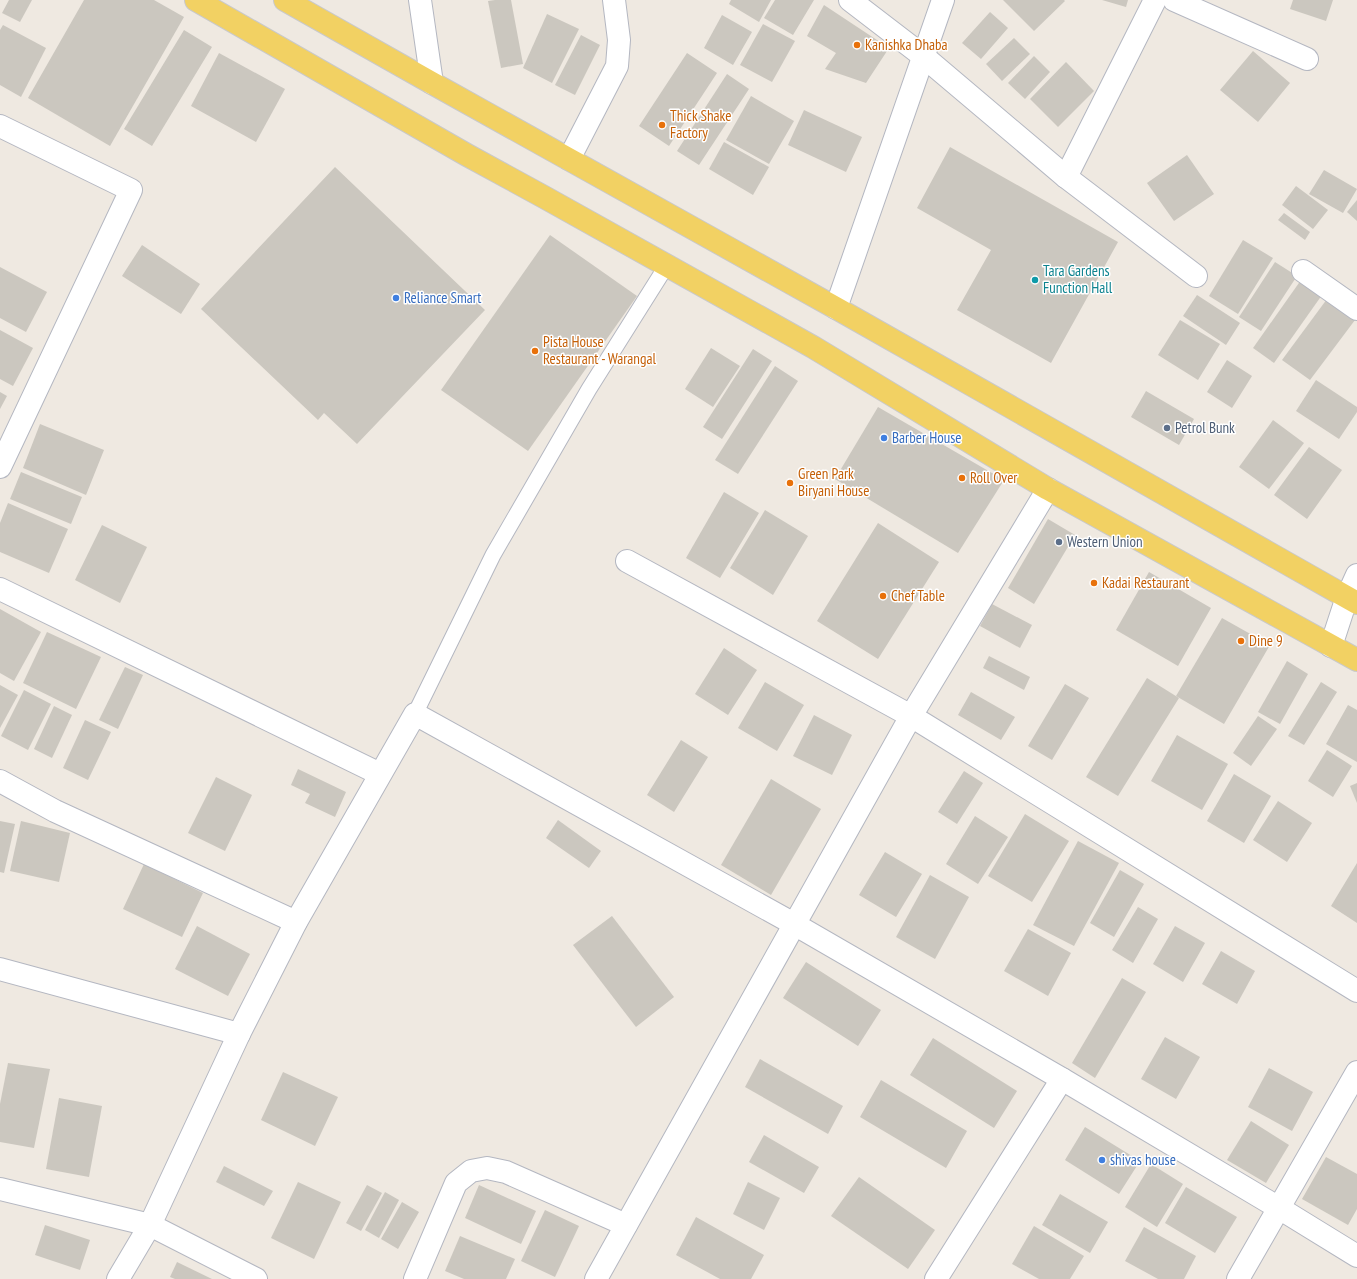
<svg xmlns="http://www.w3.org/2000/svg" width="1357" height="1279" font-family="'PT Sans Narrow',sans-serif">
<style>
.building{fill:#cbc7bf}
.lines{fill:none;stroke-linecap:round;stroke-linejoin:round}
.service-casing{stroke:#b4b7c1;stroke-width:17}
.minor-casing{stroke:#b4b7c1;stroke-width:24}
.tertiary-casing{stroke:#b4b7c1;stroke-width:24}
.primary-casing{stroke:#c9c9c9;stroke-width:24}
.service{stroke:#fff;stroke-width:15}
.minor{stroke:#fff;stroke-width:22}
.tertiary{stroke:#fff;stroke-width:22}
.primary{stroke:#f2d163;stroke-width:22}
.food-dot{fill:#e8710a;stroke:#fff;stroke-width:1.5}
.culture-dot{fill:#0f9aa8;stroke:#fff;stroke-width:1.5}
.shop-dot{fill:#3f7fe0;stroke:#fff;stroke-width:1.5}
.service-dot{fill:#5c6f8a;stroke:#fff;stroke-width:1.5}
.labels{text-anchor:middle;stroke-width:3;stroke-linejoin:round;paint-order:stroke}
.food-label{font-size:15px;fill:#c56008;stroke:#fff;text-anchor:start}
.culture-label{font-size:15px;fill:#0d838f;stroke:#fff;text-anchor:start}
.shop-label{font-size:15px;fill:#366cbe;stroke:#fff;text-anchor:start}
.service-label{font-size:15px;fill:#4e5e75;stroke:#fff;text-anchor:start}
</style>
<rect width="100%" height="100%" fill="#efe9e1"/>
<g class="building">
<path d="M9,0H32L20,22L2,13Z"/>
<path d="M84,0H154L184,17L110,146L28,98Z"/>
<path d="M495,0H511L523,64L501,68L488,1Z"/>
<path d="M731,0H771L759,22L729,4Z"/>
<path d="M775,0H814L793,35L764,18Z"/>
<path d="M1003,0H1064L1065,1L1034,31Z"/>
<path d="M1102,0H1128L1126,7Z"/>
<path d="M1293,0H1333L1326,21L1290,9Z"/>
<path d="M824,5L889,48L866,83L825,69L836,53L807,36Z"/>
<path d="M990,12L1008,28L981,59L962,43Z"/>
<path d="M547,14L579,29L552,83L523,68Z"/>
<path d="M722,15L752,32L733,65L704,48Z"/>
<path d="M763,24L795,41L772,82L740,65Z"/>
<path d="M3,25L46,48L21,97L0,85V30Z"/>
<path d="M184,30L212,47L152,146L124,129Z"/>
<path d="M581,35L600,45L575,95L555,85Z"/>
<path d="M1014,38L1030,54L1002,81L986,64Z"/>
<path d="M1253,51L1290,83L1258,122L1220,90Z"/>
<path d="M219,53L285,89L256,142L191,106Z"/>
<path d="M687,53L717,73L669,146L639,126Z"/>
<path d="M1034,56L1050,72L1025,99L1008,83Z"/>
<path d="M1066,62L1094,91L1058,127L1030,99Z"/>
<path d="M727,74L749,89L699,165L677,151Z"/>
<path d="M751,96L794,121L769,164L726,140Z"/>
<path d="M804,110L862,137L846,172L788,145Z"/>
<path d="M724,142L769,167L753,195L709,169Z"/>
<path d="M950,147L1118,242L1051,363L957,310L991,250L917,208Z"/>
<path d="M1187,155L1214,194L1174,221L1147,183Z"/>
<path d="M335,167L485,310L357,444L324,413L318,420L201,309Z"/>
<path d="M1324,170L1357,189L1343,213L1309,194Z"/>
<path d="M1296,186L1328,210L1313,229L1282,205Z"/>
<path d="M1357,200V221L1347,212Z"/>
<path d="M1284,213L1310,232L1305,240L1278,220Z"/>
<path d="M550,235L637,296L528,451L441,390Z"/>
<path d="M1243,240L1273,258L1238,314L1209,296Z"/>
<path d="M142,245L200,284L181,314L122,276Z"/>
<path d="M1275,262L1297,276L1261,331L1239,317Z"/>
<path d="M0,267L47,292L26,332L0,318Z"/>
<path d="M1301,280L1322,295L1274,363L1253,348Z"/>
<path d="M1197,295L1240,323L1226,345L1183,316Z"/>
<path d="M1327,299L1355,320L1310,380L1282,360Z"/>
<path d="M1180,320L1220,344L1198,380L1158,355Z"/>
<path d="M0,330L33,348L13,386L0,379Z"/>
<path d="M711,348L740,366L713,407L685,389Z"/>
<path d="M753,349L772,361L722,439L703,427Z"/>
<path d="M1227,360L1252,376L1232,408L1207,392Z"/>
<path d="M775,366L798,381L738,474L715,460Z"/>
<path d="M1316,380L1357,407V412L1339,439L1296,411Z"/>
<path d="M1146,391L1194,419L1179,445L1131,417Z"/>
<path d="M0,392L7,396L0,409Z"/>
<path d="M878,407L1004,480L958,553L835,479Z"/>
<path d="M1273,420L1304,443L1269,489L1239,467Z"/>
<path d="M40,424L104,450L86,495L23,468Z"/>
<path d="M1309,447L1342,470L1307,519L1274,495Z"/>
<path d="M21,472L82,497L71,524L10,499Z"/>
<path d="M724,492L759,513L720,578L686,558Z"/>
<path d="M8,503L68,529L49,573L0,552V523Z"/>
<path d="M765,510L808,536L773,595L730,568Z"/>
<path d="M1048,519L1075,535L1034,604L1008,588Z"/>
<path d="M878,523L939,562L878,659L817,621Z"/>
<path d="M102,525L147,547L120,603L75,580Z"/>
<path d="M1149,572L1211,608L1178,666L1116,630Z"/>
<path d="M992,604L1032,625L1020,648L980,626Z"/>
<path d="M0,609L41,632L14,681L0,673Z"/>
<path d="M1222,618L1270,645L1224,724L1176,696Z"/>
<path d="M47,632L101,657L76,709L23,683Z"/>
<path d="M724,648L757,670L728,715L695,694Z"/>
<path d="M989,656L1030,677L1024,690L983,668Z"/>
<path d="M1287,661L1308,674L1280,724L1258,712Z"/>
<path d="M125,667L143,675L118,729L99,720Z"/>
<path d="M1147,678L1179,698L1118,796L1086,777Z"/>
<path d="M765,682L804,705L777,751L738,728Z"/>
<path d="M1321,682L1337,692L1304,745L1288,736Z"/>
<path d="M1065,684L1089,698L1052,760L1028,746Z"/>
<path d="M0,685L18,695L0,728Z"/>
<path d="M24,690L51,704L28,750L1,736Z"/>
<path d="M971,692L1015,717L1001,740L958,715Z"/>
<path d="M1348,705L1357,710V762L1326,744Z"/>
<path d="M54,706L72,715L52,758L34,749Z"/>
<path d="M814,715L852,735L832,775L793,756Z"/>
<path d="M1258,716L1277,729L1251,766L1233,753Z"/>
<path d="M85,720L111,732L88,780L63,768Z"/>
<path d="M1177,735L1228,764L1202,810L1151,781Z"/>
<path d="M681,740L708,757L674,812L647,795Z"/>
<path d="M1327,750L1352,766L1333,797L1308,781Z"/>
<path d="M298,769L346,792L335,817L305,803L310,794L291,785Z"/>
<path d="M964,771L983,783L957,824L938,812Z"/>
<path d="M1234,774L1271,796L1244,843L1207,821Z"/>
<path d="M216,777L252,795L225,851L188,833Z"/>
<path d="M771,779L821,809L771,895L721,865Z"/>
<path d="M1357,783V803L1350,786Z"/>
<path d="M1278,801L1312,823L1287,862L1253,840Z"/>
<path d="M1025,814L1069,841L1032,902L988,876Z"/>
<path d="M975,816L1008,837L978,884L946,864Z"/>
<path d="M558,820L601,851L589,868L546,838Z"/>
<path d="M0,821L15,824L4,873L0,872Z"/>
<path d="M21,821L70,833L59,882L10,871Z"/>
<path d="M1078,841L1119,863L1074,946L1033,925Z"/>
<path d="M885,852L922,874L896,917L859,895Z"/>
<path d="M1357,863V923L1331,906Z"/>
<path d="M144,864L203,893L182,937L123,909Z"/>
<path d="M1120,870L1144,884L1114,937L1090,923Z"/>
<path d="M930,875L969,897L935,959L896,937Z"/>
<path d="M1138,907L1158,919L1133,963L1112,950Z"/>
<path d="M612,916L674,997L636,1027L573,945Z"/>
<path d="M197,926L250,954L228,996L175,969Z"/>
<path d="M1175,926L1205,943L1183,982L1153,964Z"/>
<path d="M1028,929L1071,953L1048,996L1004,971Z"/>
<path d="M1221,951L1255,971L1237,1004L1202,984Z"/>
<path d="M806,962L881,1010L858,1046L783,998Z"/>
<path d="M1122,978L1146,992L1095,1078L1072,1063Z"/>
<path d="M1165,1037L1200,1057L1176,1099L1141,1079Z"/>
<path d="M933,1038L1017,1091L994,1128L910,1075Z"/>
<path d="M760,1059L843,1106L828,1134L745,1087Z"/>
<path d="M8,1063L50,1069L34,1148L0,1142V1104Z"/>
<path d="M1269,1068L1313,1092L1292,1131L1248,1107Z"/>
<path d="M283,1072L338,1097L315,1146L261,1120Z"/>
<path d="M881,1080L967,1131L946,1168L860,1117Z"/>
<path d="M59,1098L102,1106L89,1177L46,1169Z"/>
<path d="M1251,1121L1289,1145L1266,1183L1227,1160Z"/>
<path d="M1085,1127L1140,1161L1119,1194L1065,1160Z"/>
<path d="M764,1135L819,1167L804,1193L749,1162Z"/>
<path d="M1326,1157L1357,1174V1209L1348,1225L1302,1199Z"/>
<path d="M1151,1164L1183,1184L1157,1227L1125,1207Z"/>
<path d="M224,1166L273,1191L264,1206L216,1182Z"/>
<path d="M859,1177L935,1230L908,1269L831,1216Z"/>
<path d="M298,1182L341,1202L314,1259L271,1238Z"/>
<path d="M748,1182L780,1198L764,1230L733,1214Z"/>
<path d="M367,1185L382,1193L361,1231L346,1223Z"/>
<path d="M479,1185L536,1211L521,1244L465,1218Z"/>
<path d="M1186,1187L1237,1217L1215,1253L1165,1223Z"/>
<path d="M385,1192L399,1200L379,1238L365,1230Z"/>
<path d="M1060,1194L1108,1222L1090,1253L1042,1225Z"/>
<path d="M402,1202L419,1212L398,1249L381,1239Z"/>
<path d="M545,1210L579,1226L555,1277L521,1261Z"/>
<path d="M696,1217L764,1255L751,1279H720L676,1255Z"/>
<path d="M45,1225L90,1240L80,1270L35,1255Z"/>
<path d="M1034,1226L1084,1256L1070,1279H1039L1012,1264Z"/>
<path d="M1144,1227L1196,1256L1184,1279H1158L1125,1261Z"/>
<path d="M460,1236L515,1259L506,1279H464L445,1271Z"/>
<path d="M177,1262L212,1279H175L170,1277Z"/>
</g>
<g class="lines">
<defs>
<path id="service" d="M415,714L493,555L589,389L667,265"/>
<g id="minor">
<path d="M420,0L432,83"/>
<path d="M850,0L923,56L1066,177L1196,276"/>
<path d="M1174,0L1307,59"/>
<path d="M0,126L131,190L0,467"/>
<path d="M569,159L617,66L619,40L614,0"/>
<path d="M1066,177L1155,0"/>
<path d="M1303,271L1357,309"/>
<path d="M836,308L943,0"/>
<path d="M627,561L911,716L1357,991"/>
<path d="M0,589L380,774"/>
<path d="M0,781L55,811L296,922"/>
<path d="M0,969L239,1034"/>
<path d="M0,1189L150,1225L256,1279"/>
<path d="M118,1279L150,1225L239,1034L296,922L415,714L794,924L1062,1079L1279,1208L1357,1256"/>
<path d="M415,1279L456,1183L471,1171L487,1168L506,1172L626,1225"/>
<path d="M596,1279L911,716L1048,489"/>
<path d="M936,1279L1062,1079"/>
<path d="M1238,1279L1357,1072"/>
</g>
<path id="tertiary" d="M1331,646L1347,597L1357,575"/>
<g id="primary">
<path d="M196,0L467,155L544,197L813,347L1048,489L1357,660"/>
<path d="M285,0L432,83L836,308L1357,603"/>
</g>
</defs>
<use href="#service" class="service-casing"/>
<use href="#minor" class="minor-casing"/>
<use href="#tertiary" class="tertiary-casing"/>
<use href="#primary" class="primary-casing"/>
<use href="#service" class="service"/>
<use href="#minor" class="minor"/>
<use href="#tertiary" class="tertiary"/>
<use href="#primary" class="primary"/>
</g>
<g class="food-dot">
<circle cx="857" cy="45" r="4"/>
<circle cx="662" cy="125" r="4"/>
<circle cx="535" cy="351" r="4"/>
<circle cx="962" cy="478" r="4"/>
<circle cx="790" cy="483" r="4"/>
<circle cx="1094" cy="583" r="4"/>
<circle cx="883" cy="596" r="4"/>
<circle cx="1241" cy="641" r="4"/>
</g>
<circle class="culture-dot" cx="1035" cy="280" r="4"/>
<g class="shop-dot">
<circle cx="396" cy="298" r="4"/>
<circle cx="884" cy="438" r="4"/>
<circle cx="1102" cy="1160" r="4"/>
</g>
<g class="service-dot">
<circle cx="1167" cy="428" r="4"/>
<circle cx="1059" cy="542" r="4"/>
</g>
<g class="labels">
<g class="food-label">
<text x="865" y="50">Kanishka Dhaba</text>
<text x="670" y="121">Thick Shake<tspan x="670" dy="17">Factory</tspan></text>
<text x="543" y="347">Pista House<tspan x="543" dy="17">Restaurant - Warangal</tspan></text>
<text x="798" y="479">Green Park<tspan x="798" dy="17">Biryani House</tspan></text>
<text x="970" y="483">Roll Over</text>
<text x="1102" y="588">Kadai Restaurant</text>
<text x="891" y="601">Chef Table</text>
<text x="1249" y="646">Dine 9</text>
</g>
<g class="culture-label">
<text x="1043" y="276">Tara Gardens<tspan x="1043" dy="17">Function Hall</tspan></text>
</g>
<g class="shop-label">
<text x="404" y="303">Reliance Smart</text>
<text x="892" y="443">Barber House</text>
<text x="1110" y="1165">shivas house</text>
</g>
<g class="service-label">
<text x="1175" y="433">Petrol Bunk</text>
<text x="1067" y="547">Western Union</text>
</g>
</g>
</svg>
